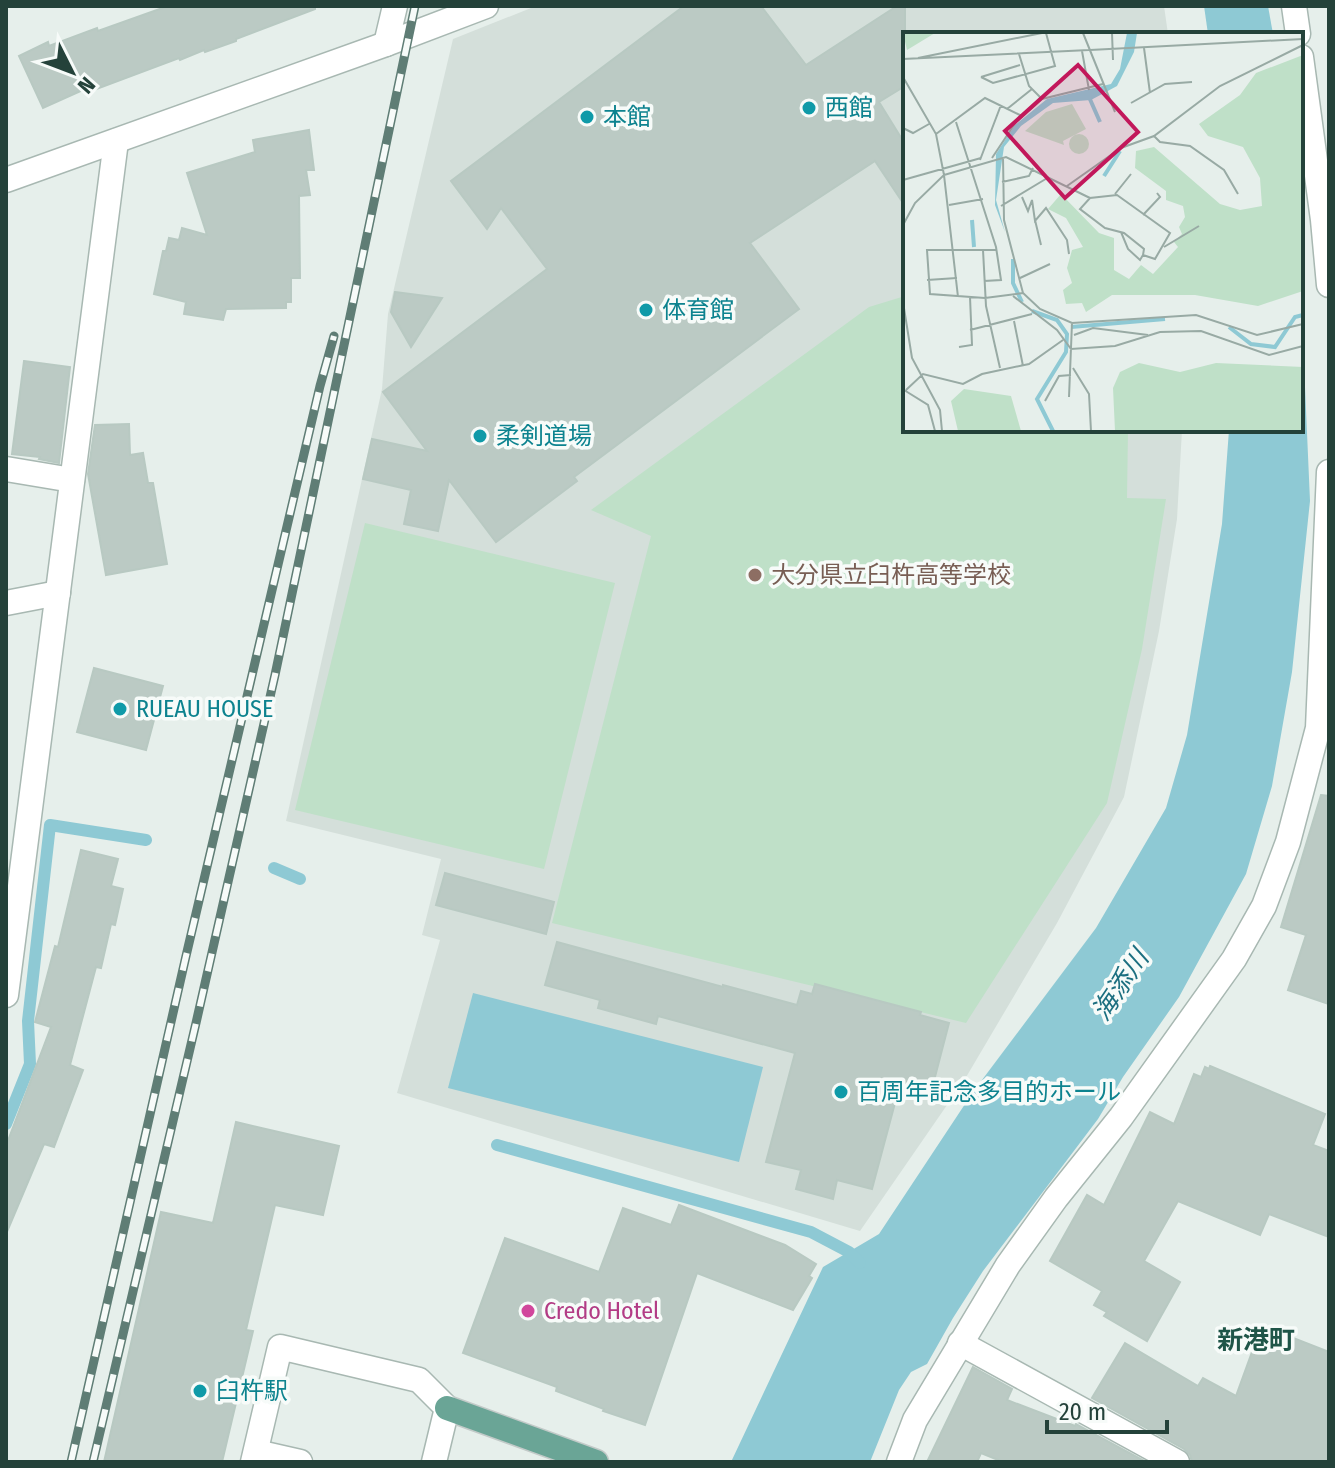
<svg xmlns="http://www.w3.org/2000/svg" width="1335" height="1468" font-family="'Fira Sans Condensed','Noto Sans JP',sans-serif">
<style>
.built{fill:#d4dfda}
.green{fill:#bfe0c8}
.water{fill:#8ec9d4}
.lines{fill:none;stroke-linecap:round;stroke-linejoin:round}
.stream{stroke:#8ec9d4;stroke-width:12}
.building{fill:#bbcac4;stroke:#b8c9c2;stroke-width:2}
.minor-casing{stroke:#a8b8b2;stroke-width:27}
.major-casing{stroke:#c2cac8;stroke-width:27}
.minor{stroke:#fff;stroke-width:24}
.major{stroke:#6aa596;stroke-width:24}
.rail-casing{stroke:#5f7d75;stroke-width:9}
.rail{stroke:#f7fbf9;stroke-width:6;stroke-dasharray:18;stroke-linecap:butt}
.culture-dot{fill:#0f9aa8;stroke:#f7fbf9;stroke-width:3}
.education-dot{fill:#8d6e63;stroke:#f7fbf9;stroke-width:3}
.hotel-dot{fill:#d1479c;stroke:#f7fbf9;stroke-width:3}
.labels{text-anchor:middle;stroke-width:7;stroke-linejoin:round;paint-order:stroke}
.culture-label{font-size:24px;fill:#0d838f;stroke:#f7fbf9;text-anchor:start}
.education-label{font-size:24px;fill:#785e54;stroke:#f7fbf9;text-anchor:start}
.hotel-label{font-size:24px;fill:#b23c85;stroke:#f7fbf9;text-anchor:start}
.water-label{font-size:26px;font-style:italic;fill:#1c6f80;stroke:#f7fbf9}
.neighbourhood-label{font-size:26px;font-weight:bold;fill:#1f5548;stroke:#f7fbf9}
.inset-river{fill:none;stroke:#8ec9d4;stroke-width:4}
.inset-road{fill:none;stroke:#98aaa4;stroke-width:2}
.view{fill:#c2185b;fill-opacity:0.15;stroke:#c2185b;stroke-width:4}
.inset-edge{fill:none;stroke:#24423a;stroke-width:4}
</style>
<rect width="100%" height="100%" fill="#e6efeb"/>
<path class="built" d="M536,6H1164L1168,34H905V430H1182L1177,519L1159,631L1124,797L1057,923L965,1079L860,1231L397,1093L440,940L422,935L441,859L286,821L382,389L388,314L453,39Z"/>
<g class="green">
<path d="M905,296V430H1128L1127,498L1166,499L1142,649L1107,803L966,1023L552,923L651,536L591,510L869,307Z"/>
<path d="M365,523L615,583L544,869L295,810Z"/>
</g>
<g class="water">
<path d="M1204,6H1268L1273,34H1208Z"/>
<path d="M1301,296L1310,501L1292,672L1272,786L1246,874L1179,997L1123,1077L1098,1119L983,1271L953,1318L927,1364L911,1372L899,1390L870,1462H731L823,1267L879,1234L973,1092L1096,928L1166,808L1187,735L1222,524L1229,430H1301Z"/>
<path d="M473,993L763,1067L739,1162L448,1088Z"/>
</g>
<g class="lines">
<g class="stream">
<path d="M274,868L300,879"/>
<path d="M6,1124L30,1064L28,1021L50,825L146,840"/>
<path d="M497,1145L811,1232L849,1252L860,1263"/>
</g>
</g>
<g class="building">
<path d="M168,6H315V9L236,39V41L205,52L204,50L180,60L179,58L86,93L85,89L43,108L19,56L48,42L49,46L97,28L98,31Z"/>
<path d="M684,6H761L806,65L897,6H905V86L879,102L905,144V206L875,161L750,243L799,309L574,477L577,481L496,542L449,480L438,531L404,524L411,490L363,479L372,439L427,451L383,392L547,269L501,208L487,229L451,181Z"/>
<path d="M309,130L314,170H306L310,195L299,196L300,278H291V302H286V308L226,309L223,320L184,314L186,302L154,294L163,251H166L169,238L179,240L182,228L207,235L187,173L255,152L253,140Z"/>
<path d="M395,292L442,298L411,347L391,312Z"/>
<path d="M24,361L70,367L59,463L39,459L40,457L12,454Z"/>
<path d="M129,424L130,455L143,453L148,483H153L167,564L106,575L88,474L95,425Z"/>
<path d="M94,668L163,686L146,750L77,732Z"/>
<path d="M1321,795L1329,796V1004L1288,990L1306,935L1281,927Z"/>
<path d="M81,850L118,859L111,886L123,889L115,925L111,924L101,968L96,967L70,1065L83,1070L54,1147L44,1144L6,1234V1146L51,1027L35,1022L55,946L58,947Z"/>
<path d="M445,873L554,902L546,934L436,905Z"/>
<path d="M557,942L723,987V985L797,1005L801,991L812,994L815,984L921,1012L920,1015L949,1023L930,1096L899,1088L872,1189L837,1180L833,1199L796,1189L801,1170L766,1162L795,1053L658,1016L656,1024L598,1008L600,1000L545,985Z"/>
<path d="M1210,1066L1325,1114L1313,1145L1329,1151V1237L1269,1214L1260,1235L1178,1201L1144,1261L1180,1282L1147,1341L1104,1316L1107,1312L1094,1305L1102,1291L1050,1261L1087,1195L1104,1205L1150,1112L1174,1124L1194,1074L1201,1077L1205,1067L1209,1069Z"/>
<path d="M236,1122L339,1146L323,1215L275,1205L246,1330L253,1331L222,1462H104L161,1212L213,1223Z"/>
<path d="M679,1205L785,1245L816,1264L809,1276L812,1278L793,1310L697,1273L645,1425L603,1411L604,1409L556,1391L557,1387L463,1353L505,1238L599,1272L623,1208L671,1225Z"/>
<path d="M1260,1330L1290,1341L1291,1337L1329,1352V1462H1192L1190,1455L1184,1449L1092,1398L1125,1343L1198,1386L1203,1378L1236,1396Z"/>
<path d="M973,1367L1012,1389L1007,1400L1075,1426L1076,1424L1146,1462H1003L981,1453L977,1462H927Z"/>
</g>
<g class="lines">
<defs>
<g id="minor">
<path d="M1294,6L1298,34"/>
<path d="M386,44L395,6"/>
<path d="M1301,57L1323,220L1329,285"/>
<path d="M6,180L386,44L486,6"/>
<path d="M6,469L72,480"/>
<path d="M6,603L58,593"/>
<path d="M6,995L116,141"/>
<path d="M960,1343L1177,1462"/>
<path d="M256,1452L300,1462"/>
<path d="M253,1462L280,1347L419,1380L447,1408L434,1462"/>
<path d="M899,1462L915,1420L1008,1265L1056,1198L1121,1117L1234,959L1264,906L1288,842L1318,728L1329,472"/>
</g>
<path id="major" d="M447,1408L596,1462"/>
</defs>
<use href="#minor" class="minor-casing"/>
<use href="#major" class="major-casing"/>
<use href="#minor" class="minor"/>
<use href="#major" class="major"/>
<defs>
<g id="rail">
<path d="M71,1462L186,956L320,386L334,336"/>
<path d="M93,1462L196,1023L275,675L415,6"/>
</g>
</defs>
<use href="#rail" class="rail-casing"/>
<use href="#rail" class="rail"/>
</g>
<g class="culture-dot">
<circle cx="809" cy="108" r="8"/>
<circle cx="587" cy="117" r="8"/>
<circle cx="646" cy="310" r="8"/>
<circle cx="480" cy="436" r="8"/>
<circle cx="120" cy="709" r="8"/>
<circle cx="841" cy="1092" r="8"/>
<circle cx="200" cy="1391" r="8"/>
</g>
<circle class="education-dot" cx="755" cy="575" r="8"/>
<circle class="hotel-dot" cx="528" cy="1311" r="8"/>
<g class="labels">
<g class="culture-label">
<text x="825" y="116">西館</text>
<text x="603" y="125">本館</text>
<text x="662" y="318">体育館</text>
<text x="496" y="444">柔剣道場</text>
<text x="136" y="717">RUEAU HOUSE</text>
<text x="857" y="1100">百周年記念多目的ホール</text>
<text x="216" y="1399">臼杵駅</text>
</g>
<g class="education-label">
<text x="771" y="583">大分県立臼杵高等学校</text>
</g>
<g class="hotel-label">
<text x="544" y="1319">Credo Hotel</text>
</g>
<g class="water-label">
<text transform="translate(1120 985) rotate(-56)" y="9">海添川</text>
</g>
<g class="neighbourhood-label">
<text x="1256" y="1349">新港町</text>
</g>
</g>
<g transform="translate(903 32)">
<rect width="400" height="400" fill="#e6efeb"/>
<path d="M0,1H32L4,18ZM400,23V259L355,274L292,263H209L183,280L179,271L163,272L160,258L169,251L164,236L169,218L180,215L163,186L145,177L158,162L196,201L211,206V238L226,247L238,233L250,242L275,215L271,210L279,202L276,195L282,185L280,174L263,168V159L232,136L233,119L251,115L317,172L337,178L359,174L357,146L340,115L305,104L296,92L337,63L353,41ZM169,72L183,97L160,109L161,113L122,99L143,80ZM166 112a10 10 0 1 1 20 0a10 10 0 1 1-20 0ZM236,331L277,340L313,331L400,335V399H212L210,356L217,340ZM61,357L108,364L118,399H55L48,369Z" fill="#bfe0c8"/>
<path d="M224,1H234L231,20L214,54L188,68L150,71L118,94L101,115L93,168L102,200L92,173L93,122L112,93L144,67L208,52L217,37Z" fill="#8ec9d4"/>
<path class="inset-river" d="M186,65L197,90M201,144L217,119M69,188L71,215M110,227V251L119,270M129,279L154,288L164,302L163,320L134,367L150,399M168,295L262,287M326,295L348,312L372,315L392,285L400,283"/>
<path class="inset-road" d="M180,1L212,80M209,1L210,28M241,16L247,61M187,18L400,7M179,19L186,58M116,22L126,54L139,67M15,26L139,1M0,27L186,18M0,45L33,102L41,143L12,171L0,193M78,45L90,51L152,34L143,1M78,45L117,33M228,71L262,52L289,50M104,77L129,57M53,90L93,215L98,248L81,249M0,96L10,101L26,92M33,102L82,66L119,84M251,104L257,110L287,114L321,138L335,162M100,125L101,188L120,261L137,277L169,291L293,283L354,303L400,292M89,126L113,90L139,67L200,52M77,128L98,73M0,148L78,126M99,150L126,144L130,136M164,154L218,116L251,104L317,54L400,13M212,162L228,142M214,163L267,201L252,227L240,223L241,217L221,201L202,196L177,177L187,166ZM119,165L125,179L129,168L132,189L143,176L164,208L166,222M46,173L80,167M98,174L146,145M240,183L257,165L254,161M132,188L138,213M218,200L225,217L237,228L240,223M261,215L296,194M80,218L83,274L97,336M93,218H24L27,262L82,266L120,261M117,246L147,232M24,248L54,246M110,264L154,298L168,317L212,314L257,300L298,299L366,323L400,314M55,265L41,143L103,125L187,166M0,270L9,326L37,378L39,399M111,289L120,334M67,298L129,282M171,303L190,296L245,303M56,315L69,313L67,265M170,336L186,362L188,399M1,358L25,373L32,399M3,358L20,342L60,352L79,342L126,332L160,308M166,365L169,291M142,369L156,344L168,343"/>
<path class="view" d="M175,33L235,100L162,166L102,99Z"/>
<rect width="400" height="400" class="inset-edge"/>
</g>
<rect width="1335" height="1468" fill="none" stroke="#24423a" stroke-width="16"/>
<g transform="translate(72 72) rotate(132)" stroke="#f7fbf9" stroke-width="6" paint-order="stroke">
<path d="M0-6L14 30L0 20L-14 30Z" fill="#24423a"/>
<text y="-12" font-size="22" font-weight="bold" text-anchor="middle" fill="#24423a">N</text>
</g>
<path d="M1047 1420v12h120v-12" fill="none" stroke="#24423a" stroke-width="4"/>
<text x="1059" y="1420" font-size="24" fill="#24423a" stroke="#f7fbf9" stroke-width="6" paint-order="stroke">20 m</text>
</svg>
